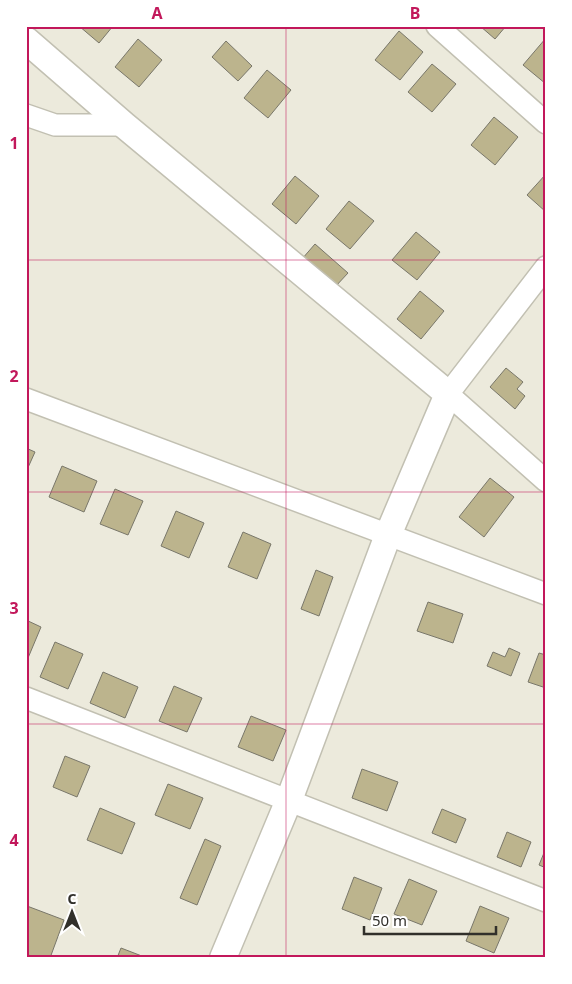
<svg xmlns="http://www.w3.org/2000/svg" width="572" height="984" font-family="'Noto Sans',sans-serif">
<style>
.building{fill:#bcb48d;stroke:#79776a}
.lines{fill:none;stroke-linecap:round;stroke-linejoin:round}
.minor-casing{stroke:#c2c0b2;stroke-width:24}
.tertiary-casing{stroke:#c2c0b2;stroke-width:29}
.minor{stroke:#fff;stroke-width:21}
.tertiary{stroke:#fff;stroke-width:26}
.grid{fill:none;stroke:#c2185b;stroke-width:1;stroke-opacity:0.55}
.neatline{fill:none;stroke:#c2185b;stroke-width:2}
.grid-label{font-size:16px;text-anchor:middle;font-weight:bold;fill:#c2185b}
</style>
<rect width="100%" height="100%" fill="#eceadc"/>
<g class="building">
<path d="M79,26H113L99,43Z"/>
<path d="M480,26H506L495,39Z"/>
<path d="M399,31L423,52L400,80L375,60Z"/>
<path d="M546,38V84L523,65Z"/>
<path d="M138,39L162,60L139,87L115,67Z"/>
<path d="M226,41L252,66L238,81L212,57Z"/>
<path d="M432,64L456,84L432,112L408,92Z"/>
<path d="M267,70L291,90L268,118L244,98Z"/>
<path d="M494,117L518,137L495,165L471,145Z"/>
<path d="M546,174V212L527,195Z"/>
<path d="M295,176L319,196L296,224L272,204Z"/>
<path d="M349,201L374,221L350,249L326,229Z"/>
<path d="M416,232L440,252L417,280L392,260Z"/>
<path d="M315,244L348,273L335,287L302,259Z"/>
<path d="M420,291L444,311L421,339L397,319Z"/>
<path d="M506,368L523,382L517,389L525,396L515,409L490,387Z"/>
<path d="M26,448L35,452L26,472Z"/>
<path d="M62,466L97,481L84,512L49,497Z"/>
<path d="M490,478L514,497L484,537L459,517Z"/>
<path d="M115,489L143,501L128,535L100,524Z"/>
<path d="M176,511L204,523L189,558L161,546Z"/>
<path d="M243,532L271,544L257,579L228,567Z"/>
<path d="M316,570L333,577L319,616L301,609Z"/>
<path d="M428,602L463,614L453,643L417,631Z"/>
<path d="M26,620L41,627L28,658L26,657Z"/>
<path d="M55,642L83,654L68,689L40,677Z"/>
<path d="M509,648L520,653L511,676L487,666L493,652L505,657Z"/>
<path d="M539,653L546,655V688L528,682Z"/>
<path d="M103,672L138,687L125,718L90,703Z"/>
<path d="M174,686L202,698L187,732L159,721Z"/>
<path d="M251,716L286,730L273,761L238,747Z"/>
<path d="M65,756L90,766L77,797L53,787Z"/>
<path d="M362,769L398,782L387,811L352,798Z"/>
<path d="M168,784L203,798L190,829L155,815Z"/>
<path d="M100,808L135,823L122,854L87,840Z"/>
<path d="M442,809L466,819L456,843L432,833Z"/>
<path d="M507,832L531,842L521,867L497,857Z"/>
<path d="M205,839L221,846L197,905L180,898Z"/>
<path d="M546,848V868L539,865Z"/>
<path d="M354,877L382,888L370,920L342,909Z"/>
<path d="M409,879L437,891L422,925L394,914Z"/>
<path d="M27,906L64,920L50,958H36L26,954Z"/>
<path d="M480,906L509,918L494,953L466,941Z"/>
<path d="M121,948L147,958H117Z"/>
</g>
<g class="lines">
<defs>
<g id="minor">
<path d="M437,26L546,123"/>
<path d="M26,115L55,125H124"/>
<path d="M546,267L448,394L546,481"/>
<path d="M26,399L546,594"/>
<path d="M26,698L546,901"/>
</g>
<path id="tertiary" d="M26,40L124,125L448,394L388,535L289,800L223,958"/>
</defs>
<use href="#minor" class="minor-casing"/>
<use href="#tertiary" class="tertiary-casing"/>
<use href="#minor" class="minor"/>
<use href="#tertiary" class="tertiary"/>
</g>
<path class="grid" d="M286,26V958M26,260H546M26,492H546M26,724H546"/>
<rect width="572" height="984" fill="none" stroke="#ffffff" stroke-width="55"/>
<g transform="translate(72 912)" stroke="#ffffff" stroke-width="4" paint-order="stroke">
<path d="M0-4L9 19L0 12L-9 19Z" fill="#31302b"/>
<text y="-8" font-size="14" font-weight="bold" text-anchor="middle" fill="#31302b">С</text>
</g>
<path d="M364 926v8h132v-8" fill="none" stroke="#31302b" stroke-width="2.5"/>
<text x="372" y="926" font-size="15" fill="#31302b" stroke="#ffffff" stroke-width="4" paint-order="stroke">50 m</text>
<rect x="28" y="28" width="516" height="928" class="neatline"/>
<g class="grid-label">
<text x="157" y="19">A</text>
<text x="415" y="19">B</text>
<text x="14" y="149">1</text>
<text x="14" y="382">2</text>
<text x="14" y="614">3</text>
<text x="14" y="846">4</text>
</g>
</svg>
